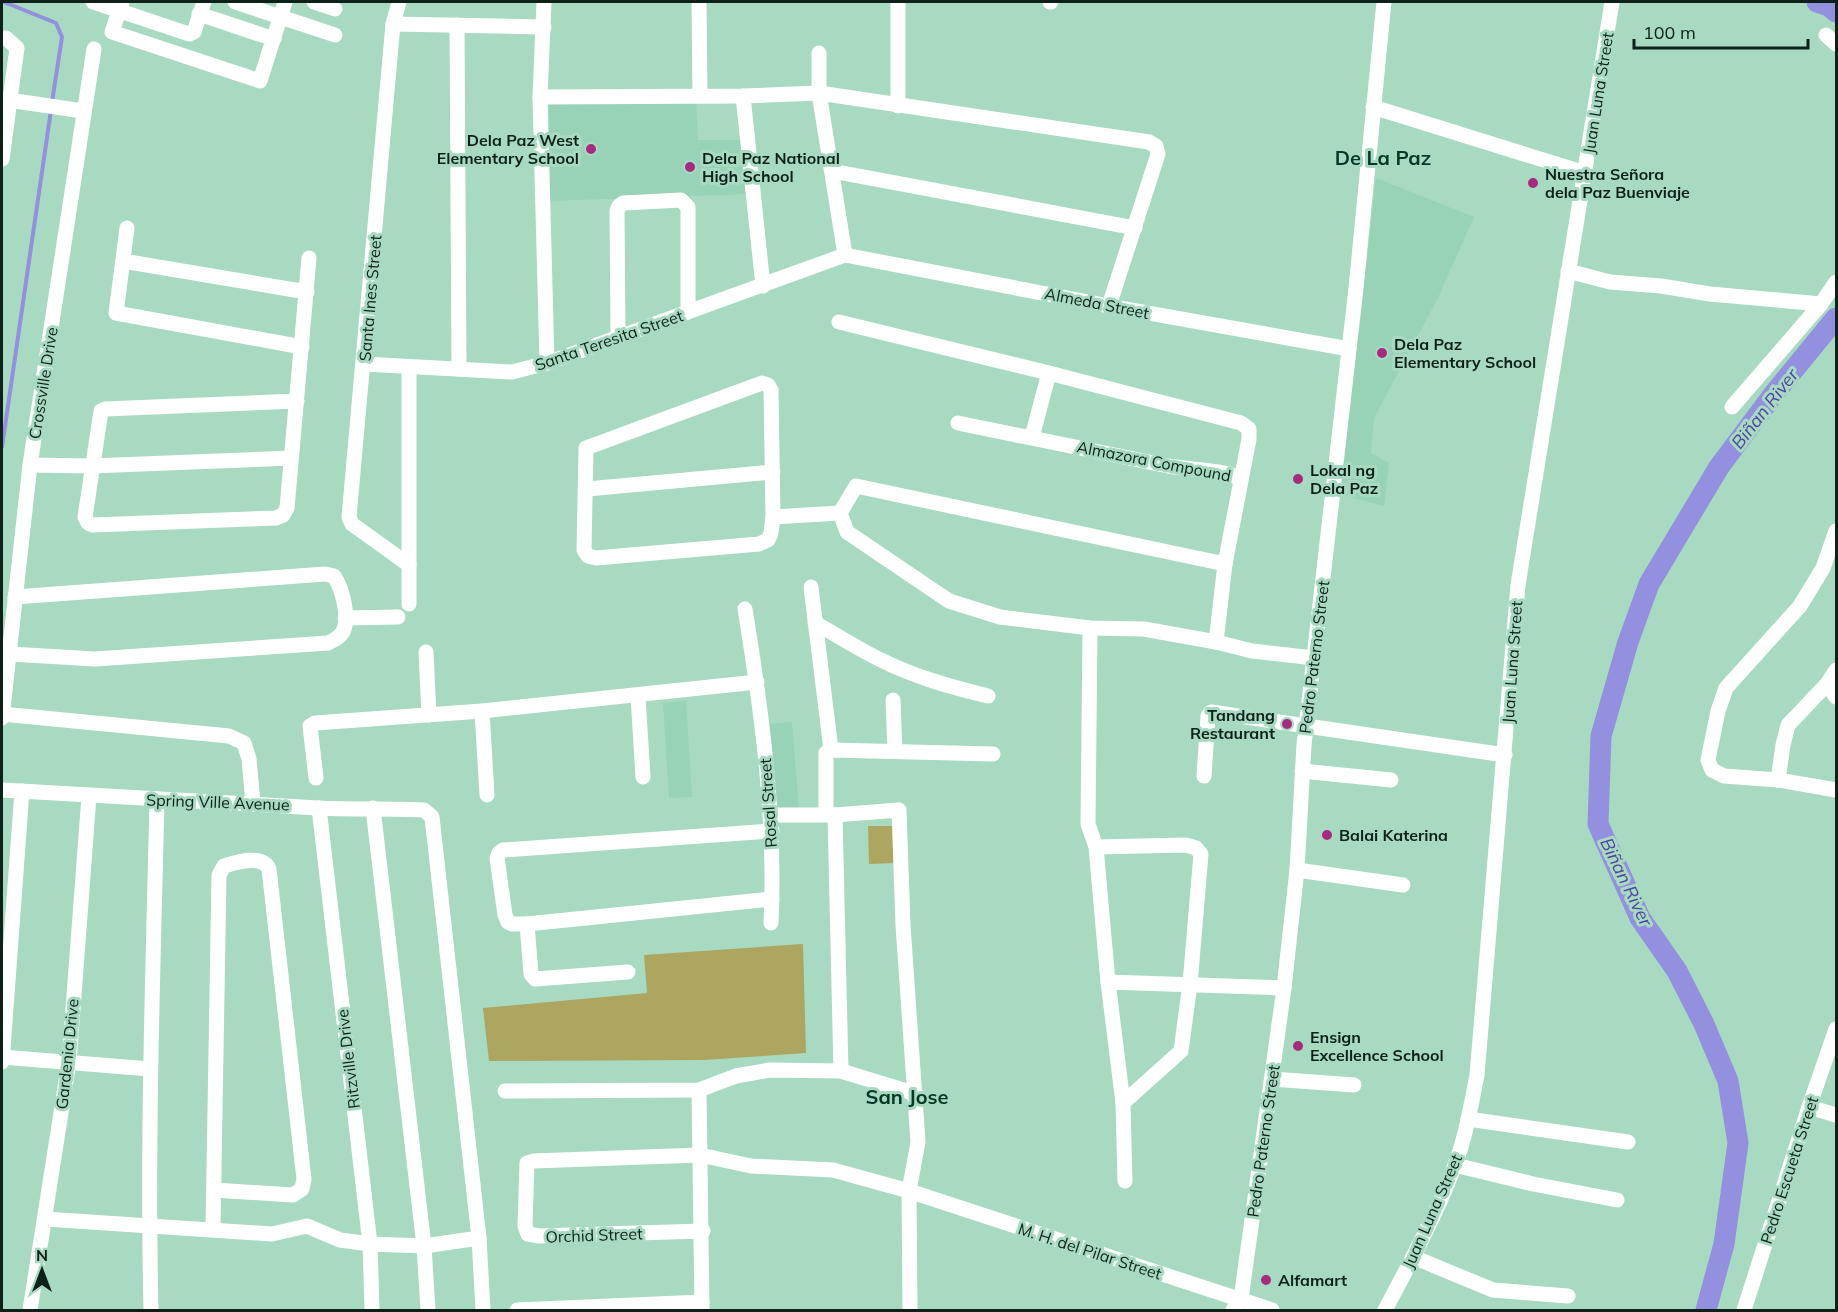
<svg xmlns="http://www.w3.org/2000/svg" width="1838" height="1312" font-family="Mulish,sans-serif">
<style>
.built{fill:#98d3b7}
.green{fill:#aca661}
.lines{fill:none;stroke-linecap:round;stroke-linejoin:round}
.stream{stroke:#9290df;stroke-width:4}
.river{stroke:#9290df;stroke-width:21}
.minor{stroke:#fff;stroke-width:15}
.poi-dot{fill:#a62a7e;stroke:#a8dac2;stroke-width:2}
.labels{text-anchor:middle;stroke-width:6;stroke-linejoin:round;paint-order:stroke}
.street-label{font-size:16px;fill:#0d2118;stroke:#a8dac2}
.poi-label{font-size:16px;font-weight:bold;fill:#0d2118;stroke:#a8dac2;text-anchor:start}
.water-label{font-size:18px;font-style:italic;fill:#4f44a1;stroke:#a8dac2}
.quarter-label{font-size:20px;font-weight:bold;fill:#053927;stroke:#a8dac2}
</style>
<rect width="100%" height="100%" fill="#a8dac2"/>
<g class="built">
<path d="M549,100H696L698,140H742L751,194L549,201Z"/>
<path d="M1376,178L1474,217L1438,298L1374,418L1371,453L1389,463L1384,506L1338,494L1350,409Z"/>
<path d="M686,701L692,797L669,798L663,703Z"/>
<path d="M792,722L799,810L774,811L766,724Z"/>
</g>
<g class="green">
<path d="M868,826H894L895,863L869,864Z"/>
<path d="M803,944L806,1053L705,1060L489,1061L483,1008L647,993L644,955Z"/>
</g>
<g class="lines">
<g class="stream">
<path d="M4,2L56,23L62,37L52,102"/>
<path d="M2,447L51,110"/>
</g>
<g class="river">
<path d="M1817,2L1829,6L1836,12"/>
<path d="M1706,1310L1724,1244L1738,1143L1728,1081L1704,1024L1677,971L1640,918L1598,824L1601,736L1628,642L1649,584L1719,467L1773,395L1836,318"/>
</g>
<g class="minor">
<path d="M93,2L189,34L194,32L204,2"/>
<path d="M122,2L112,32L260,81L285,2"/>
<path d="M235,2L335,35"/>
<path d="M314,2L335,9"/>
<path d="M399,2L393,24L349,517L352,524L409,565"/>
<path d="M544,2L540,97L547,363"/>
<path d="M699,2L700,96"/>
<path d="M898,2V106"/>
<path d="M1050,2H1051"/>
<path d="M199,14L274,39"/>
<path d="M393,24L544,27"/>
<path d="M457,25L459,369"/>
<path d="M1826,35L1836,44"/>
<path d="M2,38H6L17,48L2,159"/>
<path d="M819,53V93L845,255"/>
<path d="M743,96L763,286"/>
<path d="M540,97L743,96L819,93L1149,142L1156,146L1158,154L1109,306"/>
<path d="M2,99L83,111"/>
<path d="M1373,107L1585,173"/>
<path d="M832,171L1135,228"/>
<path d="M127,228L116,313L302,347"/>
<path d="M845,255L1109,306L1349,349"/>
<path d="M123,261L307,292"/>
<path d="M1568,271L1610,282L1661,286L1710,294L1821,304"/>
<path d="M839,322L1049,373L1241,423L1249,429V439L1225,564L1216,642"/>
<path d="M618,337L617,211L619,206L623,203L681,200L688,207V312"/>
<path d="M364,364L512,372L547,363L845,255"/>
<path d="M409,367V604"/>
<path d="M762,383L768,385L771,390L773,517L771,533L768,540L759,544L596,558L588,556L584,550L586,448Z"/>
<path d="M297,401L105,409L101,411L85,517L88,523L93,525L276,518L283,515L287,508L309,258"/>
<path d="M1732,407L1821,304L1836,282"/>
<path d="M958,423L1168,466C1193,470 1217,469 1240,478"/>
<path d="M1032,437L1049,373"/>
<path d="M30,465L91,466L291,458"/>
<path d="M587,489L773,472"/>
<path d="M773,517L840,513"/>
<path d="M1836,531L1823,568L1800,606L1726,688L1718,711L1708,760L1712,770L1724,776L1778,780L1836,790"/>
<path d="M1225,564L856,486L840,513L847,532L949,601L1000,617L1090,628L1144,629L1216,642L1252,651L1314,658"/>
<path d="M811,587L831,750"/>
<path d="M745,609C762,713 776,818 771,923"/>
<path d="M345,618L398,617"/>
<path d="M815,623C837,635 858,649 881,660C915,677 951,687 988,696"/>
<path d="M1090,628L1088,824L1096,847L1108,982L1123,1103L1125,1181"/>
<path d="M426,652L429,715"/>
<path d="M10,654L95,659L328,643C334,640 339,638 343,632C350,617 342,588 334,576L325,574L15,597"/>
<path d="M1827,684L1836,697"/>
<path d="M638,696L643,777"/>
<path d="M893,700L895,751"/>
<path d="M482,711L487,795"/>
<path d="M2,714L229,736L244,743L249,759L253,803"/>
<path d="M2,718L30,465L94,49"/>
<path d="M1302,771L1391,780"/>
<path d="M1204,776L1208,716L1211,712L1505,755"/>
<path d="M316,778L310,726L315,723L482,711L757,682"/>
<path d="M1778,780L1783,745L1788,725L1827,684L1836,670"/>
<path d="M2,790C107,796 213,802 318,808C353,810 389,808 424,810L432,817L479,1238L483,1310"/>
<path d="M319,808L370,1244L372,1310"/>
<path d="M373,808L424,1246L428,1310"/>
<path d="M826,814V753L831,750L993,754"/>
<path d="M771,815H835L899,810L903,925L918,1142L909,1191L910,1310"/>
<path d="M835,815L841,1071"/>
<path d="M772,831L503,850L499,853L497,858L505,915L508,922L512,924H527L772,899"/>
<path d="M1096,847L1186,845L1196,848L1201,854L1190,984L1181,1051L1123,1103"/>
<path d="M1297,870L1403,885"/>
<path d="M527,924L531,974L535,979L628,972"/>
<path d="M1108,982L1284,988"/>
<path d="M2,1057L150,1069"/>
<path d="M2,1062L22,791"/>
<path d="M1272,1079L1354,1085"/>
<path d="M699,1090L702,1310"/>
<path d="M505,1091L699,1090L736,1076L770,1070L841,1071L916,1094"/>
<path d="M1809,1107L1836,1115"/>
<path d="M1468,1119L1628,1142"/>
<path d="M1455,1165L1533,1184L1617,1200"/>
<path d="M45,1219L272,1234L307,1226L340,1240L370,1244L424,1246L479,1238"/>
<path d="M213,1229L219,875L224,866C237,862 262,854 269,869L304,1179L302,1189L293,1195L214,1190"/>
<path d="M703,1231L539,1236L528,1234L525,1226L527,1163L533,1161L700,1155L751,1166L833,1170L909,1191L1272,1310"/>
<path d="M1413,1257L1493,1290L1568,1296"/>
<path d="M30,1310L69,1062L89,796"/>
<path d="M151,1310C147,1140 153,970 157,800"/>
<path d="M517,1310L702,1302"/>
<path d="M1233,1310L1241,1299L1284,988L1297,870L1304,745L1356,288L1384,2"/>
<path d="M1385,1310C1410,1263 1436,1215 1455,1165C1466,1136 1471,1105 1477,1075L1518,585L1612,2"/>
<path d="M1744,1310L1809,1107L1836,1029"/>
</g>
</g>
<g class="poi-dot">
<circle cx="591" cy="149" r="6"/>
<circle cx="690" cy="167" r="6"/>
<circle cx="1533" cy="183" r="6"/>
<circle cx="1382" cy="353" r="6"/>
<circle cx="1298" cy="479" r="6"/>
<circle cx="1287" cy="724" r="6"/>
<circle cx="1327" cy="835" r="6"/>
<circle cx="1298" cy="1046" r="6"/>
<circle cx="1266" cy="1280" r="6"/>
</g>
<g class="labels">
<g class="street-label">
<text transform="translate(1598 93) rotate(-81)" y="6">Juan Luna Street</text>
<text transform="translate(370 298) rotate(-85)" y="6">Santa Ines Street</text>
<text transform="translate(1097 303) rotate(11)" y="6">Almeda Street</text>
<text transform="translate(609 340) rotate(-19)" y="6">Santa Teresita Street</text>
<text transform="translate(43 383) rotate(-81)" y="6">Crossville Drive</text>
<text transform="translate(1154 461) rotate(11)" y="6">Almazora Compound</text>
<text transform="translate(1314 657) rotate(-83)" y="6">Pedro Paterno Street</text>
<text transform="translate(1512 662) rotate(-86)" y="6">Juan Luna Street</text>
<text transform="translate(218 802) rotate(2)" y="6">Spring Ville Avenue</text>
<text transform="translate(768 803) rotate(-94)" y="6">Rosal Street</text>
<text transform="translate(67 1054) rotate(-84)" y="6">Gardenia Drive</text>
<text transform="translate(348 1059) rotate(-97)" y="6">Ritzville Drive</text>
<text transform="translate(1263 1141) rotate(-82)" y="6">Pedro Paterno Street</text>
<text transform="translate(1789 1170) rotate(-72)" y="6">Pedro Escueta Street</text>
<text transform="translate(1432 1211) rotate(-66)" y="6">Juan Luna Street</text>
<text transform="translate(594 1235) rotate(-2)" y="6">Orchid Street</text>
<text transform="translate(1090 1251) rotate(18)" y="6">M. H. del Pilar Street</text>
</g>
<g class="poi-label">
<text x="579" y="146" text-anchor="end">Dela Paz West<tspan x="579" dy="18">Elementary School</tspan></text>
<text x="702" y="164">Dela Paz National<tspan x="702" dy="18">High School</tspan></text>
<text x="1545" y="180">Nuestra Señora<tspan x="1545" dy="18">dela Paz Buenviaje</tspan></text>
<text x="1394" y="350">Dela Paz<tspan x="1394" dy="18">Elementary School</tspan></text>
<text x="1310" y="476">Lokal ng<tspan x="1310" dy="18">Dela Paz</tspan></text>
<text x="1275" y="721" text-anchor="end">Tandang<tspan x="1275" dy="18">Restaurant</tspan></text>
<text x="1339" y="841">Balai Katerina</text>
<text x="1310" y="1043">Ensign<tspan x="1310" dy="18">Excellence School</tspan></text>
<text x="1278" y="1286">Alfamart</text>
</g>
<g class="water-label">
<text transform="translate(1765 409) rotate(-52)" y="6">Biñan River</text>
<text transform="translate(1626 882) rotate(64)" y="6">Biñan River</text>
</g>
<g class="quarter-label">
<text x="1383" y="165">De La Paz</text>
<text x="907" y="1104">San Jose</text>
</g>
</g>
<rect width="1838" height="1312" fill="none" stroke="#0d2118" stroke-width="6"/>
<g transform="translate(42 1270)" stroke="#a8dac2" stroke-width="4.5" paint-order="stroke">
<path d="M0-4.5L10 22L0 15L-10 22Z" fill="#0d2118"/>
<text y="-9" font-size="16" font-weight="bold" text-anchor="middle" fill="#0d2118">N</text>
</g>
<path d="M1634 39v9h174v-9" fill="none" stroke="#0d2118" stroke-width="3"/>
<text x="1643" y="39" font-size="18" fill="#0d2118" stroke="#a8dac2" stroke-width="4.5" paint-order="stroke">100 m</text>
</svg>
